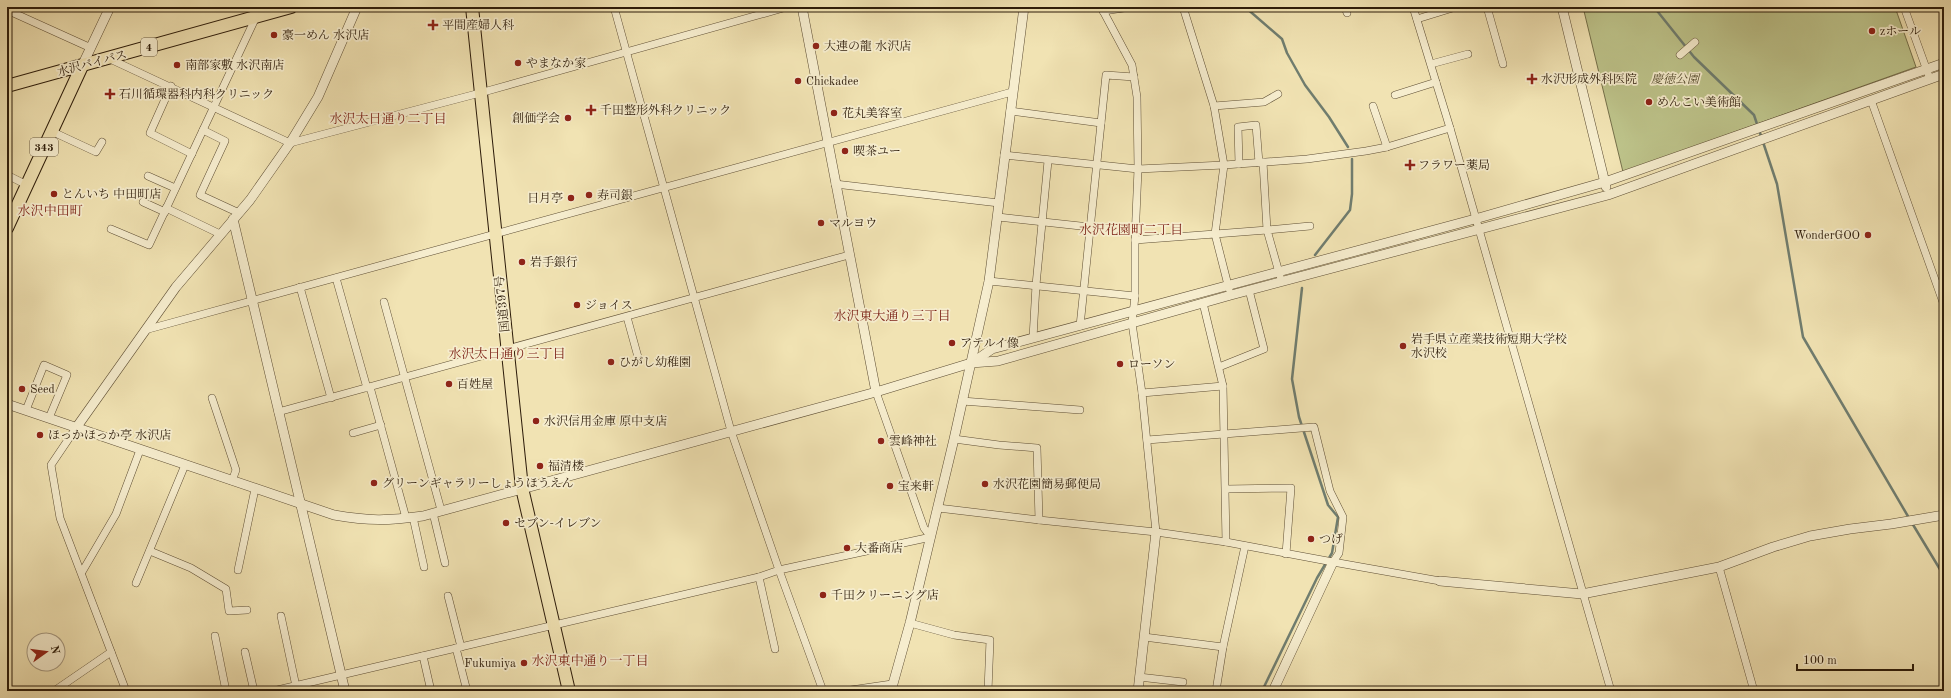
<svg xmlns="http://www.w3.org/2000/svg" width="1951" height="698" font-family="'Old Standard TT','Noto Serif JP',serif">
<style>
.green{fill:#bdc38a;stroke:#75704a}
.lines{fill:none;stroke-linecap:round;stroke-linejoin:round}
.stream{stroke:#707d6f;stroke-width:2.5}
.minor-casing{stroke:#5e4e34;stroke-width:8}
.tertiary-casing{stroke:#5e4e34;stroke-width:10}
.trunk-casing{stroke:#2d1c0a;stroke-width:14}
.minor{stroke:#f6edce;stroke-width:7}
.tertiary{stroke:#f6edce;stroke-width:9}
.trunk{stroke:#f1e3b3;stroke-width:12}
.poi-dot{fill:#8f2418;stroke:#f6edce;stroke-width:1.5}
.labels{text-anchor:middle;stroke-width:3.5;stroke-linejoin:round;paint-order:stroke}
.shield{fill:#f6edce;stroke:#695b45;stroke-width:1}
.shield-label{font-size:11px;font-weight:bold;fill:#2d1c0a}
.poi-label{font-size:12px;fill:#2d1c0a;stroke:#f6edce;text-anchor:start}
.street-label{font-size:12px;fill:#2d1c0a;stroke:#f6edce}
.park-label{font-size:12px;font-style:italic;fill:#584e30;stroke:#f6edce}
.neighbourhood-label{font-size:13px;fill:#7a1f14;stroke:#f6edce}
</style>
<rect width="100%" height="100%" fill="#f1e3b3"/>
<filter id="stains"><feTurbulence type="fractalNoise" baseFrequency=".005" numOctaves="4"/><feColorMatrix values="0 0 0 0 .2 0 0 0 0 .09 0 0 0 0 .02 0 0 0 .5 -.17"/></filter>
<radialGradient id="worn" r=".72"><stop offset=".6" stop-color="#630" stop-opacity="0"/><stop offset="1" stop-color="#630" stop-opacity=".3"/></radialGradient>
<path class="green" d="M1583,7H1895L1916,67L1623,172Z"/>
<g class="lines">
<g class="stream">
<path d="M1245,7L1282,39L1287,53L1305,85L1329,117L1348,147"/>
<path d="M1654,7L1694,57L1754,115L1777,184L1803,337L1909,518"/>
<path d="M1315,255L1350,210L1352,194V159"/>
<path d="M1912,523L1944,576"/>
<path d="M1262,691L1317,578L1332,553L1338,517L1328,505L1299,417L1292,379L1302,288"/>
</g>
<defs>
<g id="minor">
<path d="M1101,7L1132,65L1137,97L1138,169L1135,240V296L1132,323L1142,393L1156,532"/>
<path d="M1183,7L1214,106L1224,165L1215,234L1267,230L1263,162"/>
<path d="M1345,7L1347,13"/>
<path d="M1413,7L1450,128L1611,691"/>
<path d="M1487,7L1503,64"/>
<path d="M1904,7L1930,79"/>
<path d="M7,10L91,48"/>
<path d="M1103,11L1131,7"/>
<path d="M1417,19L1456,7"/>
<path d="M1680,55L1695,42"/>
<path d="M110,59L290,143L480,93L787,7"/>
<path d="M1431,64L1468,54"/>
<path d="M171,86L150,133L192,154"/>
<path d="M1395,95L1436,82"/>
<path d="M1871,100L1944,305"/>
<path d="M1214,106L1264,102L1278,94"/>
<path d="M1373,106L1387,147"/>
<path d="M1010,111L1101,123"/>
<path d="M203,130L225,141L200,195L239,213"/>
<path d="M51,131L96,152L102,142"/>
<path d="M1004,155L1138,169L1224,165L1307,159L1366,151L1387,147L1450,128"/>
<path d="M1239,164L1238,127L1256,125L1259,163"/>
<path d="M7,175L27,185"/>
<path d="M148,176L175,188"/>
<path d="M835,184L999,203"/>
<path d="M143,202L165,212"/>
<path d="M166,208L220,234"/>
<path d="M998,217L1136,232"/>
<path d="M111,229L149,245L256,17"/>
<path d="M1135,240L1215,234L1229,289"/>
<path d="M1280,276L1267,230L1310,226"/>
<path d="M336,278L367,388"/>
<path d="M989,281L1135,296"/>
<path d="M300,287L331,398"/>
<path d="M384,302L441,510"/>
<path d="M1203,303L1223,386L1226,542"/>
<path d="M627,317L638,357"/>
<path d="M1080,326L1106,75L1134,77"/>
<path d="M145,330L1012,92"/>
<path d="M1033,338L1036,285L1048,161"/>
<path d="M1219,367L1264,349L1249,290"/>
<path d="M370,387L406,518"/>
<path d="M1142,393L1223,386"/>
<path d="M212,398L236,470L232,481"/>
<path d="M962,401L1080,410"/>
<path d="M26,410L44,365L67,375L49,418"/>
<path d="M278,412L849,255"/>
<path d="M76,428L51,465L60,518L126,691"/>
<path d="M353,433L381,425"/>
<path d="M954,439L999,445L1037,448L1039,520"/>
<path d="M1147,440L1314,427L1330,491L1343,517L1339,553L1333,562L1440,581"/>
<path d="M1226,489L1291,488L1286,554"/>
<path d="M938,508L1039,520L1156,532L1226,542L1333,562"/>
<path d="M433,513L445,563"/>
<path d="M413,517L424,567"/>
<path d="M150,551L191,568L226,589L229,611L247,610"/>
<path d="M1719,567L1754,691"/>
<path d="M238,570L255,489"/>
<path d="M82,572L116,514L140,450"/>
<path d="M759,577L775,649"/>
<path d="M136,583L185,465"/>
<path d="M448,596L461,647"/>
<path d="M281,616L297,691"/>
<path d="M910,623L954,635L990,640L988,691"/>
<path d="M215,636L226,691"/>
<path d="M1144,637L1223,647"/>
<path d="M456,648L467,691"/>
<path d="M245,652L254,691"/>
<path d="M423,656L431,691"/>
<path d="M1139,677L1183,682"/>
<path d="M57,689L111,652"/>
<path d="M273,691L759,577L779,570L731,431L614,7"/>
<path d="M823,691L779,570L931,537L924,528L876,392"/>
<path d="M844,691L892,684"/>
<path d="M1216,691L1223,647L1245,546"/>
</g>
<g id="tertiary">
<path d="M802,7L876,392"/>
<path d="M1562,7L1606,187"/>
<path d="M82,66L110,7"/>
<path d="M233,219L345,691"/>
<path d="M972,363L992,349L1475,219L1605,182L1944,63"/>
<path d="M7,404L334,515C369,521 387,521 423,516L876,392L971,363L998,361L1231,295L1608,195L1944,74"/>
<path d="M76,428L176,287L250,200L290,143L318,97L357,7"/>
<path d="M1440,581L1582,594L1719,567L1773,547L1810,536L1850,529L1891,524L1944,515"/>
<path d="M891,691L910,623L954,439L989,281L1024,7"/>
<path d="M1138,691L1156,532"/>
<path d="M1273,691L1333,562"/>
</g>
<g id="trunk">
<path d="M472,7L522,488L569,691"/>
<path d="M7,86L291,7"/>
<path d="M7,228L82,66"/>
</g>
</defs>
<use href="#minor" class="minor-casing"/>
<use href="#tertiary" class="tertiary-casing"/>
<use href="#trunk" class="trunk-casing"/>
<use href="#minor" class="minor"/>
<use href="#tertiary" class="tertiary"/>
<use href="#trunk" class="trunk"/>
</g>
<g class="poi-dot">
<path d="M431 19h4v4h4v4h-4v4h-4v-4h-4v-4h4z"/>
<circle cx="1872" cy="31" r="4"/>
<circle cx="274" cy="35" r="4"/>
<circle cx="816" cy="46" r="4"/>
<circle cx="518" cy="63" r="4"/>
<circle cx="177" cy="65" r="4"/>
<path d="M1530 73h4v4h4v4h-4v4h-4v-4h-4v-4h4z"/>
<circle cx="798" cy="81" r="4"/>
<path d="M108 88h4v4h4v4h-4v4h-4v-4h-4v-4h4z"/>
<circle cx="1649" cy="102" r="4"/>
<path d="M589 104h4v4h4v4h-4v4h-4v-4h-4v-4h4z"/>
<circle cx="834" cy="113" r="4"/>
<circle cx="568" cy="118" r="4"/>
<circle cx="845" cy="151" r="4"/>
<path d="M1408 159h4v4h4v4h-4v4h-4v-4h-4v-4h4z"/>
<circle cx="54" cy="194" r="4"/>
<circle cx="589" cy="195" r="4"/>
<circle cx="571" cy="198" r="4"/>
<circle cx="821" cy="223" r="4"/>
<circle cx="1868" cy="235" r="4"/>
<circle cx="522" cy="262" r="4"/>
<circle cx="577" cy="305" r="4"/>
<circle cx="952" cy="343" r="4"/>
<circle cx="1403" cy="346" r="4"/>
<circle cx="611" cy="362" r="4"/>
<circle cx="1120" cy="364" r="4"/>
<circle cx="449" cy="384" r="4"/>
<circle cx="22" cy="389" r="4"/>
<circle cx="536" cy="421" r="4"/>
<circle cx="40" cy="435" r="4"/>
<circle cx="881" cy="441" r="4"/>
<circle cx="540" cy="466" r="4"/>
<circle cx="374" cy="483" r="4"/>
<circle cx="985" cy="484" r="4"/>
<circle cx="890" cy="486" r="4"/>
<circle cx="506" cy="523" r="4"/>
<circle cx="1311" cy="539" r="4"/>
<circle cx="847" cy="548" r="4"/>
<circle cx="823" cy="595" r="4"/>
<circle cx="524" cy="663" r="4"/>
</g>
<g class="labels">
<g class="shield">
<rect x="141" y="38" width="16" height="18" rx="3"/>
<rect x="30" y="138" width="28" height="18" rx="3"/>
</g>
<g class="shield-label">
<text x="149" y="51">4</text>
<text x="44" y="151">343</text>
</g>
<g class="poi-label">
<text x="442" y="29">平間産婦人科</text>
<text x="1880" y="35">zホール</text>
<text x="282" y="39">豪一めん 水沢店</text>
<text x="824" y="50">大連の龍 水沢店</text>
<text x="526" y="67">やまなか家</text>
<text x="185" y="69">南部家敷 水沢南店</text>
<text x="1541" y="83">水沢形成外科医院</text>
<text x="806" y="85">Chickadee</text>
<text x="119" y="98">石川循環器科内科クリニック</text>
<text x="1657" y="106">めんこい美術館</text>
<text x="600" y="114">千田整形外科クリニック</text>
<text x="842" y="117">花丸美容室</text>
<text x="560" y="122" text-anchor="end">創価学会</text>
<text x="853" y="155">喫茶ユー</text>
<text x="1418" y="169">フラワー薬局</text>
<text x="62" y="198">とんいち 中田町店</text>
<text x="597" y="199">寿司銀</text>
<text x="563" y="202" text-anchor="end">日月亭</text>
<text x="829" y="227">マルヨウ</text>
<text x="1860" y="239" text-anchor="end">WonderGOO</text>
<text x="530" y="266">岩手銀行</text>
<text x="585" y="309">ジョイス</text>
<text x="1411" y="343">岩手県立産業技術短期大学校<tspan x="1411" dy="14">水沢校</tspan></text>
<text x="960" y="347">アテルイ像</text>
<text x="619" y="366">ひがし幼稚園</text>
<text x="1128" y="368">ローソン</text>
<text x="457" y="388">百姓屋</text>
<text x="30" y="393">Seed</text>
<text x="544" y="425">水沢信用金庫 原中支店</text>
<text x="48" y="439">ほっかほっか亭 水沢店</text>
<text x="889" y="445">雲峰神社</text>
<text x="548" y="470">福清楼</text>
<text x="382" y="487">グリーンギャラリーしょうほうえん</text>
<text x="993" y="488">水沢花園簡易郵便局</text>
<text x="898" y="490">宝来軒</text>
<text x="514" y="527">セブン-イレブン</text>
<text x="1319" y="543">つげ</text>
<text x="855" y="552">大番商店</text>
<text x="831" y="599">千田クリーニング店</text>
<text x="516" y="667" text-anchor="end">Fukumiya</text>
</g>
<g class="street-label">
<text transform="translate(92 63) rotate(-15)" y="4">水沢バイパス</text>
<text transform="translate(502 304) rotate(-96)" y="4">国道397号</text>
</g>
<g class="park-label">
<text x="1675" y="83">慶徳公園</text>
</g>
<g class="neighbourhood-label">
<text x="388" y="123">水沢太日通り二丁目</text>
<text x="50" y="215">水沢中田町</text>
<text x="1131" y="234">水沢花園町二丁目</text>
<text x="892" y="320">水沢東大通り三丁目</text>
<text x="507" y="358">水沢太日通り三丁目</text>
<text x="590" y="665">水沢東中通り一丁目</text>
</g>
</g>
<rect width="1951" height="698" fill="none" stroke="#f1e3b3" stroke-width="24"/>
<rect x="8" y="8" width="1935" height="682" fill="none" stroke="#2d1c0a" stroke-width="2"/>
<rect x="12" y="12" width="1927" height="674" fill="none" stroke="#2d1c0a"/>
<g transform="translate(46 652) rotate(76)"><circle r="19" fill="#f6edce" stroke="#a69980"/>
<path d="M0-3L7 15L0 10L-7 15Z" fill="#8f2418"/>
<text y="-6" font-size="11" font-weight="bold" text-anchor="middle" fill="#2d1c0a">N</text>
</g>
<path d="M1797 664v6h116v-6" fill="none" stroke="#2d1c0a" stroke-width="2"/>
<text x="1803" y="664" font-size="12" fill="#2d1c0a" stroke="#f6edce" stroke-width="3" paint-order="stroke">100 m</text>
<rect width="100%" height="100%" filter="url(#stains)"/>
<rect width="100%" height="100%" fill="url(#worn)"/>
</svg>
